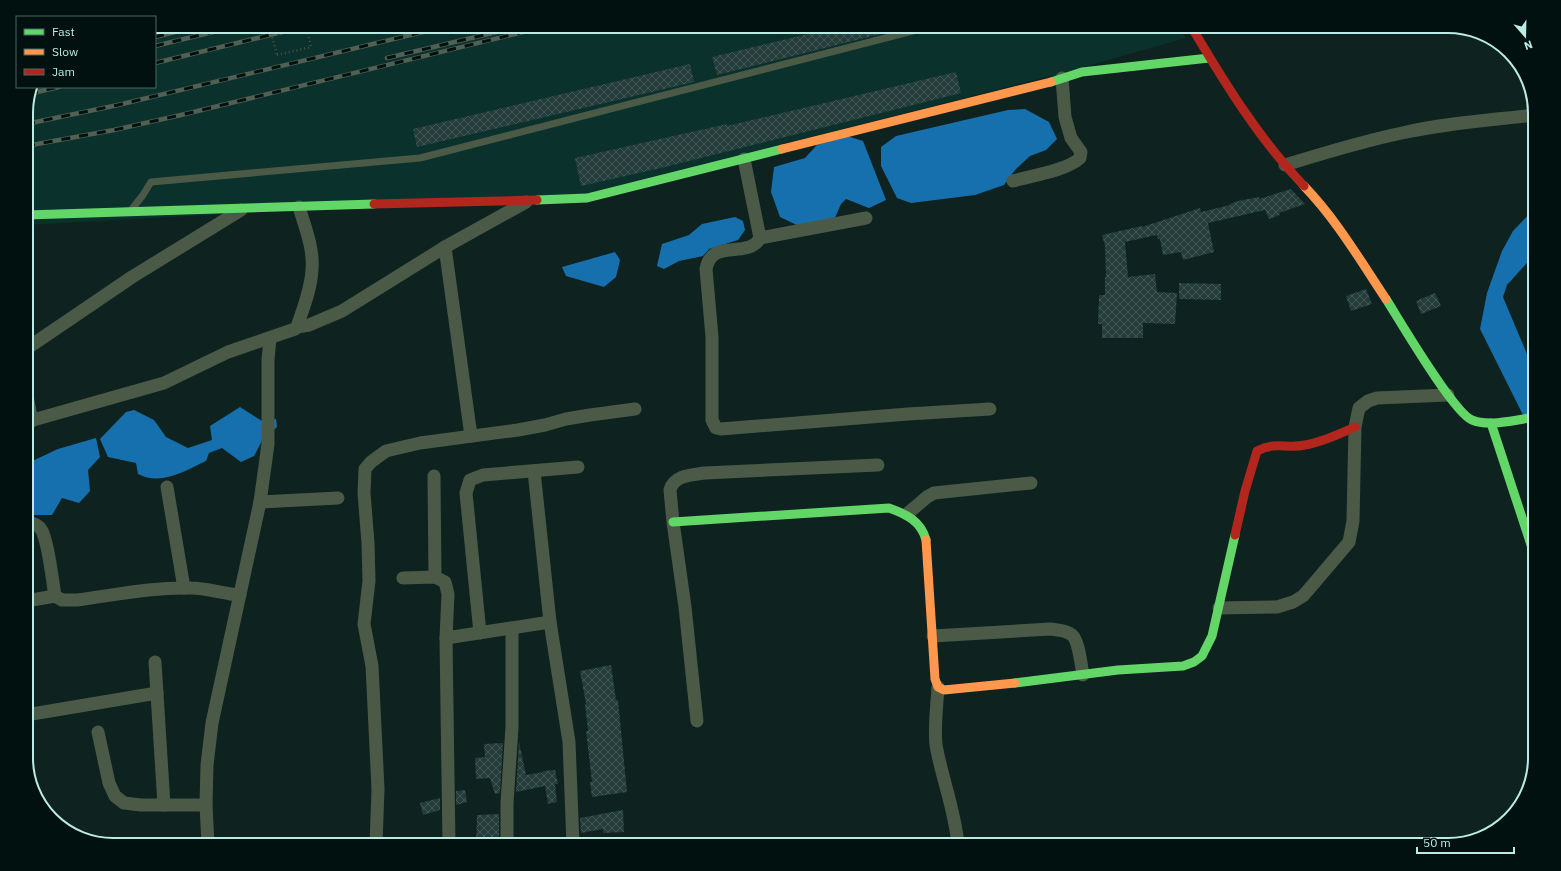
<svg xmlns="http://www.w3.org/2000/svg" width="1561" height="871" font-family="'IBM Plex Sans',sans-serif">
<style>
.built{fill:#0b312d}
.water{fill:#1770ae}
.building{fill:url(#building-cross-hatch)}
.lines{fill:none;stroke-linecap:round;stroke-linejoin:round}
.path{stroke:#465245;stroke-width:2.5;stroke-dasharray:1 3;stroke-linecap:butt}
.lane{stroke:#4b5a46;stroke-width:7}
.street{stroke:#4b5a46;stroke-width:13}
.fast{stroke:#63d668;stroke-width:9}
.slow{stroke:#ff974d;stroke-width:9}
.jam{stroke:#b3261e;stroke-width:9}
.rail-casing{stroke:#525f53;stroke-width:4.5}
.rail{stroke:#00110f;stroke-width:3;stroke-dasharray:9;stroke-linecap:butt}
.path-bridge{stroke:#465245;stroke-width:2.5;stroke-dasharray:1 3;stroke-linecap:butt}
.rim{fill:none;stroke:#bbebe4;stroke-width:2}
</style>
<defs>
<pattern id="building-cross-hatch" width="8" height="8" patternUnits="userSpaceOnUse"><rect width="8" height="8" fill="#243c3a"/><path d="M0 0l8 8M0 8l8-8" fill="none" stroke="#425856"/></pattern>
</defs>
<rect width="100%" height="100%" fill="#0e2220"/>
<path class="built" d="M155,26H1180L1186,38L1066,72L584,194L26,225V108L31,87H155Z"/>
<g class="water">
<path d="M1025,109L1049,122L1057,139L1046,150L1030,156L1015,170L1004,185L975,195L911,203L897,198L881,166V147L896,136L1008,110Z"/>
<path d="M847,136L863,141L886,200L869,208L846,199L841,204L834,220L801,227L780,217L771,192L774,167L805,158L817,145Z"/>
<path d="M1535,208V254L1507,285L1503,297L1535,373V412L1523,415L1480,329L1487,293L1502,251L1513,231Z"/>
<path d="M735,217L743,221L745,230L738,240L709,249L703,256L679,261L664,269L657,266L662,244L689,235L702,224Z"/>
<path d="M615,252L620,260L616,277L604,287L566,276L562,267Z"/>
<path d="M240,407L262,421L276,419L277,427L263,439L254,456L241,462L222,448L209,453L206,461C185,471 161,486 138,474L136,463L108,457L100,439L126,412L134,410L154,420L166,437L188,448L212,440L210,426Z"/>
<path d="M96,438L100,457L88,470L90,491L79,503L62,498L52,515H26V464L58,449Z"/>
</g>
<g class="building">
<path d="M841,26H903L904,28L717,75L712,57Z"/>
<path d="M690,64L694,82L417,147L413,129Z"/>
<path d="M956,72L961,93L661,168L581,186L575,158L727,124V126Z"/>
<path d="M1291,189L1305,204L1279,213L1280,215L1269,219L1265,210L1208,223L1214,252L1183,260L1181,252L1163,255L1160,239H1158L1157,235L1125,242L1128,277L1155,274L1157,292L1177,293L1175,324L1143,323V338H1102V324H1098L1099,295H1105V277H1106L1105,246L1102,235L1142,226V227L1200,208L1201,212L1230,205V204L1238,201L1259,197V199Z"/>
<path d="M1179,283L1221,284V300L1179,299Z"/>
<path d="M1366,289L1372,304L1351,311L1346,296Z"/>
<path d="M1435,293L1441,306L1421,314L1416,301Z"/>
<path d="M611,665L616,700H618L627,792L592,797L590,782H592L586,731H588L585,704H586L580,671Z"/>
<path d="M519,742L526,775L543,772V771L555,770L558,784H555L557,802L548,804L545,786L516,792Z"/>
<path d="M503,743L500,793L495,794L490,778L476,779L475,758L485,757L484,744Z"/>
<path d="M465,790L467,802L456,805V791Z"/>
<path d="M440,798V810L423,815L420,803Z"/>
<path d="M623,810L624,832L603,833V829L581,833L580,818Z"/>
<path d="M499,814V845H476L477,815Z"/>
</g>
<g class="lines">
<path class="path" d="M277,55L311,47L307,29"/>
<path class="lane" d="M132,209L143,195L151,182L420,158L932,26"/>
<g class="street">
<path d="M744,159L760,238C748,260 712,237 706,269L712,337V420L716,428L721,429L908,414L990,409"/>
<path d="M1285,165C1324,153 1363,141 1402,133C1446,123 1491,120 1535,115"/>
<path d="M1013,181C1031,176 1068,170 1080,158L1081,152L1071,138L1065,117L1062,78"/>
<path d="M760,238L866,218"/>
<path d="M445,247L471,436"/>
<path d="M297,327L309,325L342,311L445,247L526,202"/>
<path d="M26,349L132,277L241,210"/>
<path d="M26,391L32,421"/>
<path d="M26,422L164,383L228,352L295,329L297,327C303,309 311,289 312,270C314,249 305,227 299,207"/>
<path d="M534,471L550,622L569,742L573,845"/>
<path d="M434,476L435,577"/>
<path d="M167,487L184,588"/>
<path d="M260,502L338,498"/>
<path d="M907,514L927,497L934,493L1031,483"/>
<path d="M26,522C32,522 39,525 42,531C49,545 52,579 55,596L62,600H77C115,595 153,587 191,588C207,588 224,594 240,595"/>
<path d="M403,578L435,577L445,582L448,594L446,638L449,845"/>
<path d="M26,601L55,596"/>
<path d="M1219,608L1277,607L1293,602L1303,596L1310,588L1349,542L1353,521L1355,427L1359,408L1368,401L1377,398L1448,395"/>
<path d="M480,633L466,493L470,480L483,475L578,467"/>
<path d="M933,636L1050,629C1057,630 1066,630 1072,635C1079,641 1081,665 1083,675"/>
<path d="M446,638L550,622"/>
<path d="M155,662L164,805"/>
<path d="M938,687C937,706 934,726 936,745C942,779 955,810 958,845"/>
<path d="M26,715L157,693"/>
<path d="M697,721L685,607L673,522L670,490C674,475 692,475 705,473L878,465"/>
<path d="M98,732L109,783L115,796L124,803L141,805H206"/>
<path d="M208,845L206,805L207,765L212,723L260,502L268,444V360L270,338"/>
<path d="M376,845L378,789L372,666L364,624L369,581L368,543L364,493L365,469L371,462L386,451L420,443L518,430L545,425L566,419L590,415L635,409"/>
<path d="M507,845V803L512,727V628"/>
</g>
<g class="fast">
<path d="M1051,82L1082,72L1209,58"/>
<path d="M537,200L587,198L782,149"/>
<path d="M26,215L374,204"/>
<path d="M1386,299C1400,321 1453,412 1472,420C1488,427 1517,420 1535,417"/>
<path d="M1491,423L1535,557"/>
<path d="M673,522L889,508C906,514 921,521 926,540"/>
<path d="M1015,683L1118,670L1183,666L1194,662L1202,656L1212,636L1235,535"/>
</g>
<g class="slow">
<path d="M782,149L1051,82"/>
<path d="M1304,186C1336,219 1360,260 1386,299"/>
<path d="M926,540L935,679L938,687L944,690L1015,683"/>
</g>
<g class="jam">
<path d="M1191,26C1224,82 1259,139 1304,186"/>
<path d="M374,204L537,200"/>
<path d="M1235,535L1245,491L1257,451C1276,441 1287,449 1305,445C1323,442 1339,434 1355,427"/>
</g>
<defs>
<g id="rail">
<path d="M155,37L199,26"/>
<path d="M155,46L238,26"/>
<path d="M387,58L522,26"/>
<path d="M155,63L307,26"/>
<path d="M29,94L59,87"/>
<path d="M26,124L118,105L448,26"/>
<path d="M26,146L114,130L181,115L548,26"/>
</g>
</defs>
<use href="#rail" class="rail-casing"/>
<use href="#rail" class="rail"/>
<path class="path-bridge" d="M269,26L277,55"/>
</g>
<path d="M0 0H1561V871H0ZM113 33H1448A80 80 0 0 1 1528 113V758A80 80 0 0 1 1448 838H113A80 80 0 0 1 33 758V113A80 80 0 0 1 113 33Z" fill="#00110f" fill-rule="evenodd"/>
<path class="rim" d="M113 33H1448A80 80 0 0 1 1528 113V758A80 80 0 0 1 1448 838H113A80 80 0 0 1 33 758V113A80 80 0 0 1 113 33Z"/>
<rect x="16" y="16" width="140" height="72" fill="#00110f" stroke="#4b6864"/>
<rect x="24" y="29" width="20" height="6" fill="#63d668" stroke="#4b6864"/>
<text x="52" y="36" font-size="12" fill="#bbebe4">Fast</text>
<rect x="24" y="49" width="20" height="6" fill="#ff974d" stroke="#4b6864"/>
<text x="52" y="56" font-size="12" fill="#bbebe4">Slow</text>
<rect x="24" y="69" width="20" height="6" fill="#b3261e" stroke="#4b6864"/>
<text x="52" y="76" font-size="12" fill="#bbebe4">Jam</text>
<g transform="translate(1525 36) rotate(160)" stroke="#00110f" stroke-width="3" paint-order="stroke">
<path d="M0-3L7 15L0 10L-7 15Z" fill="#bbebe4"/>
<text y="-6" font-size="11" font-weight="bold" text-anchor="middle" fill="#bbebe4">N</text>
</g>
<path d="M1417 847v6h97v-6" fill="none" stroke="#bbebe4" stroke-width="2"/>
<text x="1423" y="847" font-size="12" fill="#bbebe4" stroke="#00110f" stroke-width="3" paint-order="stroke">50 m</text>
</svg>
